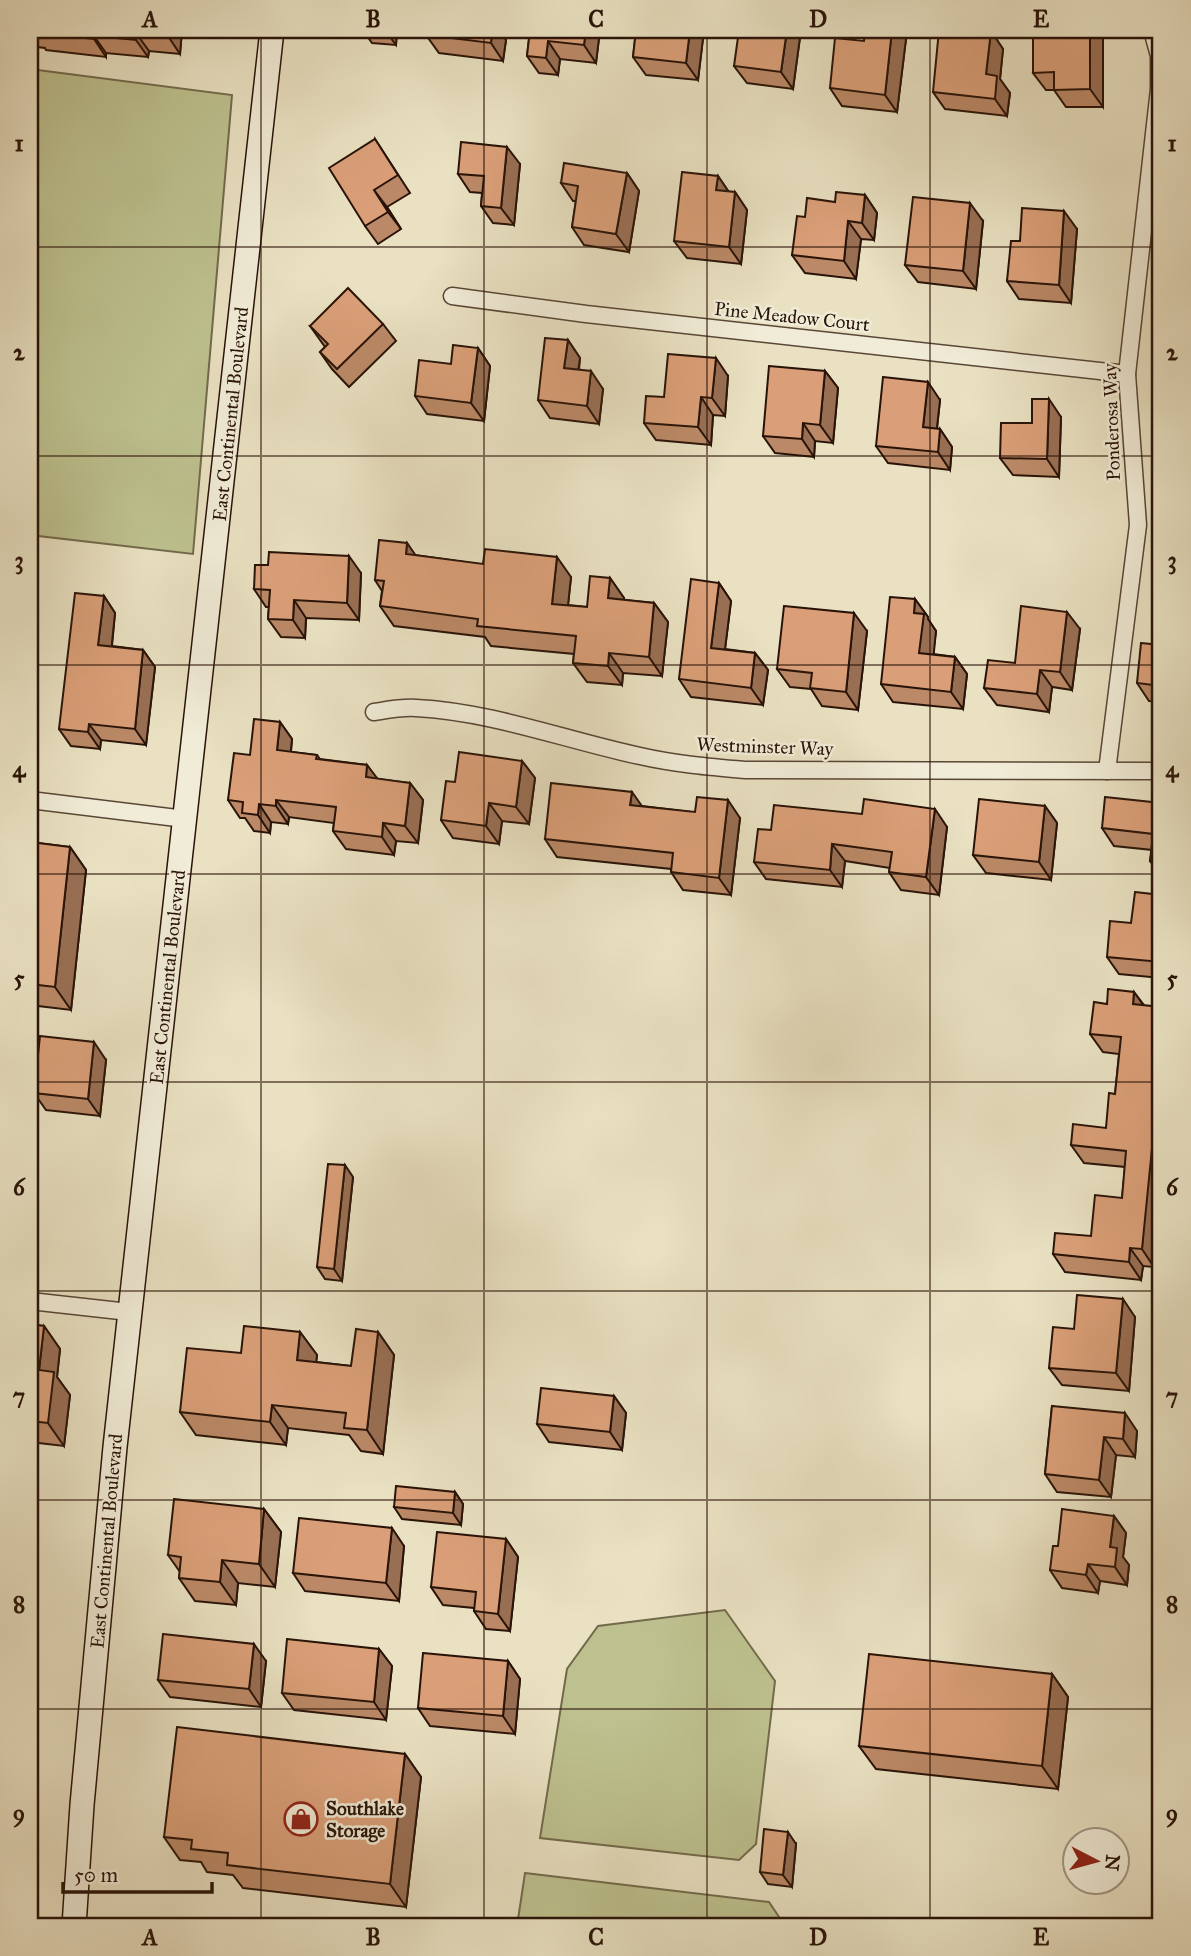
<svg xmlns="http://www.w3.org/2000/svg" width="1191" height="1956" viewBox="0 0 1191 1956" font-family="'IM FELL Great Primer',serif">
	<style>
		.green { fill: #bdc18f; stroke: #736a4c; stroke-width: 2 }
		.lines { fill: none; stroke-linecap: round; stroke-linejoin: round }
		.minor-casing { stroke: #594636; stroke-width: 19 }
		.secondary-casing { stroke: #291308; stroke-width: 26 }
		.minor { stroke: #f1ecd7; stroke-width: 16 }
		.secondary { stroke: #f1ecd7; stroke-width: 23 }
		.wall { fill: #bb8967; stroke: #291308; stroke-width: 2 }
		.shaded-wall { fill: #996f54; stroke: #291308; stroke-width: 2 }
		.building { fill: #da9f78; stroke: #291308; stroke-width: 2 }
		.grid { fill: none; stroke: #291308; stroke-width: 2; stroke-opacity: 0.55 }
		.labels { text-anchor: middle; stroke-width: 5; stroke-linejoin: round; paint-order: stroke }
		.street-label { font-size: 19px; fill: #291308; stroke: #f1ecd7 }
		.poi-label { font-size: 19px; font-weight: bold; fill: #291308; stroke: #f1ecd7; text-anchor: start }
		.neatline { fill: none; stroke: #291308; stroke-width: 2.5 }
		.grid-label { font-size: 23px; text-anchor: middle; font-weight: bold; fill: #291308 }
	</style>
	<rect width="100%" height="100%" fill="#e9e1c2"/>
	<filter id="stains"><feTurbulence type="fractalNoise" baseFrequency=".00286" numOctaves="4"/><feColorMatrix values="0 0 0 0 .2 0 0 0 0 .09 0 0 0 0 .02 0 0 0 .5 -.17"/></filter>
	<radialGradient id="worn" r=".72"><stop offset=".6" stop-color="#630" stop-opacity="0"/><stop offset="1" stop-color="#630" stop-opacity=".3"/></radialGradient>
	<g class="green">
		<polygon points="30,69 232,95 193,554 30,535"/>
		<polygon points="725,1610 775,1681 756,1844 739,1860 540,1838 567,1669 598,1626"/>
		<polygon points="525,1873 769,1902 785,1926 517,1926"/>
	</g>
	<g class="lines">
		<defs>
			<g id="minor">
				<polyline points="452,296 586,314 1127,374"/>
				<path d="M374 712C387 710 402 707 416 708 493 712 565 740 640 756 675 764 710 767 745 770L1161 771"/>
				<polyline points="1107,771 1138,525 1127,374 1159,89 1159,56 1152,30"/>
				<polyline points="30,800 185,819"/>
				<polyline points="30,1301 129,1312"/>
			</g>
			<polyline id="secondary" points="74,1926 82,1805 115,1447 272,30"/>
		</defs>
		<use href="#minor" class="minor-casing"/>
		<use href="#secondary" class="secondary-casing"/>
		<use href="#minor" class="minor"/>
		<use href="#secondary" class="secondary"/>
	</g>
	<g class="wall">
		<polygon points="30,30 182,30 180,54 149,51 148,57 106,53 106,57 46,50 45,48 30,46"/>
		<polygon points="342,30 397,30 396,45 372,43 367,36 345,33"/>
		<polygon points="427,30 499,30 506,40 503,61 439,53 426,35"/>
		<polygon points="530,30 600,30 596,63 560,59 558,75 539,73 527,56"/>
		<polygon points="636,30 704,30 698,80 646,75 633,57"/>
		<polygon points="766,30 801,30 793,89 747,83 734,66 765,33"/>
		<polygon points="991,31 1003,49 1000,79 1010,93 1007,116 945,109 933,92"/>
		<polygon points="1103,36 1103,107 1066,107 1054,90 1046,90 1033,73"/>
		<polygon points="906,39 897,112 842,106 830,88 864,41"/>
		<polygon points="375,139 410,193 387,207 401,229 378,244 365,226"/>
		<polygon points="520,164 514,225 493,223 481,206 482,193 470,192 458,174"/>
		<polygon points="627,173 639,191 629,252 584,245 572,227 576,201 573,201 561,183"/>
		<polygon points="718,176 729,192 735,192 747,210 741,264 687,258 674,241"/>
		<polygon points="865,195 877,213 874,240 861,239 856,279 805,273 792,255 805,217 835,202"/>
		<polygon points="983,221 976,289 918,282 905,265"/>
		<polygon points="1077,229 1071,303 1019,299 1007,281 1020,241"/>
		<polygon points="383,324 396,341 349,387 332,369 320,352 325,347 310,326"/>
		<polygon points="568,340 580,358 579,370 603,389 599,424 550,418 538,400"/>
		<polygon points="478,348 490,366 484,421 427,414 415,396 451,364"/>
		<polygon points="825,371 838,388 833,443 815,441 814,457 775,453 763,436"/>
		<polygon points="728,376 725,416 713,415 711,445 656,440 644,423 664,397"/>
		<polygon points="940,400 937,429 940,429 952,447 950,470 888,463 876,446"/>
		<polygon points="1061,417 1059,477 1013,475 1000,458 1032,423"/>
		<polygon points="407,543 415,555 571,577 568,605 587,607 610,578 624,598 624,600 654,603 668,622 662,676 623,673 622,685 587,682 573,663 574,654 491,646 485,637 394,626 380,606 382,591 375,580"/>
		<polygon points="361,573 359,620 306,618 305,638 281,637 268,619 269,607 266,607 254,589"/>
		<polygon points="719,583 731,601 725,649 755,653 768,670 763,705 691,697 679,679"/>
		<polygon points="104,596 115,613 112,646 143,650 155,667 146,745 101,740 100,749 71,746 59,729"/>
		<polygon points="915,599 928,617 928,619 936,631 933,654 955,657 967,674 963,709 893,702 881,684"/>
		<polygon points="1080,629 1072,690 1052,687 1049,712 997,705 984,688 1015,663"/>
		<polygon points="867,631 858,710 822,706 811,689 790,687 777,669"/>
		<polygon points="1161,645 1161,702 1149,701 1137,683"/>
		<polygon points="280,722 292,739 291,752 317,755 320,759 367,765 377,779 410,783 423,800 418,843 396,841 394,855 346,849 333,831 334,823 289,817 288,824 271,822 270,833 254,831 245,818 240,818 228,800 250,755"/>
		<polygon points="522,761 535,778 529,824 502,821 499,844 453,838 441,820 455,782"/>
		<polygon points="1161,803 1161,876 1150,861 1152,850 1114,846 1102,828"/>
		<polygon points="642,806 740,818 731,895 683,890 671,872 671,869 557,857 545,839"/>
		<polygon points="1045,806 1057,823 1051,880 986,873 973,855"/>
		<polygon points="947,827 939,895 901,890 889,872 890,868 845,861 842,887 766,879 754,862 771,830"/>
		<polygon points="30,842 70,847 86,870 71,1010 30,1005"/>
		<polygon points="1161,895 1161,978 1119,974 1107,957 1131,923"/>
		<polygon points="1134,992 1144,1005 1154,1267 1143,1266 1141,1280 1065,1272 1053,1254 1091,1236 1122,1198 1125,1167 1084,1163 1071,1145 1106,1128 1115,1094 1119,1054 1103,1052 1090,1034 1107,1004"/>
		<polygon points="106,1060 100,1116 46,1110 34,1093"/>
		<polygon points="353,1177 342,1281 325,1279 317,1267"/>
		<polygon points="1135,1317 1129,1391 1062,1385 1049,1368 1074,1329"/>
		<polygon points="30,1324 44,1326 60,1349 57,1377 70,1395 64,1446 30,1442"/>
		<polygon points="300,1332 317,1355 316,1362 351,1366 378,1332 394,1355 383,1454 361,1451 349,1435 288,1428 286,1445 196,1435 180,1412 241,1353"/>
		<polygon points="614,1396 626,1413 622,1450 549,1442 537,1424"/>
		<polygon points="1052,1406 1137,1431 1135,1457 1116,1455 1111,1497 1057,1492 1045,1474"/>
		<polygon points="455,1492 463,1504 461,1525 402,1519 394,1507"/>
		<polygon points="264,1509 281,1532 275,1587 238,1583 236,1605 195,1601 179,1578 180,1572 168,1555"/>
		<polygon points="1114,1516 1126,1533 1123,1557 1129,1565 1127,1585 1100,1581 1098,1593 1062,1588 1050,1570 1058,1546"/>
		<polygon points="506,1539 518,1557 510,1631 486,1629 474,1611 474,1608 443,1605 431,1587"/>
		<polygon points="404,1546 399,1601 305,1591 293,1573"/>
		<polygon points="379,1649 392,1666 386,1720 294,1710 282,1693"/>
		<polygon points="266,1661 261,1707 170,1697 158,1680"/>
		<polygon points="508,1661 520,1679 515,1734 430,1726 418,1708"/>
		<polygon points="1052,1674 1068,1697 1058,1789 876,1769 859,1746"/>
		<polygon points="405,1754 421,1777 406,1907 243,1888 233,1875 207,1872 201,1862 180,1860 164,1837"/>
		<polygon points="796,1844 792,1887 768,1884 760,1872"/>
	</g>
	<g class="shaded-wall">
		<polygon points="168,30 182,30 180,54 168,36"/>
		<polygon points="385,30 397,30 396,45"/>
		<polygon points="492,30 499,30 506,40 503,61 491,43"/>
		<polygon points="586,30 600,30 596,63 584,45"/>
		<polygon points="690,30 704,30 698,80 686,63"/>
		<polygon points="787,30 801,30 793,89 781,72"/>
		<polygon points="892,30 899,30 906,39 897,112 885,95"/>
		<polygon points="1090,30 1098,30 1103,36 1103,107 1090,89"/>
		<polygon points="991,31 1003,49 1000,79 1010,93 1007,116 995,99 986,74"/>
		<polygon points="136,33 149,51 148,57 136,40"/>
		<polygon points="94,36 106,53 106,57 94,39"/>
		<polygon points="548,41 560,59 558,75 546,58"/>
		<polygon points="507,147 520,164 514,225 501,208"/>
		<polygon points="627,173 639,191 629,252 616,234"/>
		<polygon points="718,176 730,194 716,190"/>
		<polygon points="374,190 387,207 401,229 388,212"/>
		<polygon points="735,192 747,210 741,264 729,247"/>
		<polygon points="865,195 877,213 874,240 862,223"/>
		<polygon points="970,203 983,221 976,289 963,271"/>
		<polygon points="1064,211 1077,229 1071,303 1059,285"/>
		<polygon points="848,221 861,239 856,279 844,261"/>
		<polygon points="568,340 580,358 576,386 564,368"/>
		<polygon points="478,348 490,366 484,421 471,403"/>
		<polygon points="716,358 728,376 725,416 712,398"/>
		<polygon points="591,371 603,389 599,424 587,406"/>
		<polygon points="825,371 838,388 833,443 820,425"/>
		<polygon points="928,382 940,400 935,445 923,427"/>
		<polygon points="701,397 713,415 711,445 698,427"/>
		<polygon points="1049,399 1061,417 1059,477 1047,459"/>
		<polygon points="803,423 815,441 814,457 802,439"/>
		<polygon points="940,429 952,447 950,470 938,452"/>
		<polygon points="407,543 421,563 406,554"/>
		<polygon points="349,556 361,573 359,620 347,603"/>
		<polygon points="557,557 571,577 566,624 552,604"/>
		<polygon points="610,578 624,598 622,618 608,598"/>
		<polygon points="719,583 731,601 723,665 711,648"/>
		<polygon points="104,596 115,613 110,662 98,645"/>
		<polygon points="915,599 928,617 928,619 936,631 932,671 919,653 914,613"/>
		<polygon points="294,600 306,618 305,638 293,620"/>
		<polygon points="654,603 668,622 662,676 649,657"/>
		<polygon points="1067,612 1080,629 1072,690 1060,672"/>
		<polygon points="854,613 867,631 858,710 846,692"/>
		<polygon points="143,650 155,667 146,745 135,729"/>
		<polygon points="609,653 623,673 622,685 608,666"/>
		<polygon points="755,653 768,670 763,705 751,688"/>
		<polygon points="955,657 967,674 963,709 951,692"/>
		<polygon points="1040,670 1052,687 1049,712 1037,694"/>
		<polygon points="280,722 292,739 289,768 277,750"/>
		<polygon points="89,724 101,740 100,749 88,732"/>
		<polygon points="522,761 535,778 529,824 516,807"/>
		<polygon points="367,765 380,782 366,777"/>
		<polygon points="410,783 423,800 418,843 405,826"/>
		<polygon points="632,792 644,809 630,805"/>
		<polygon points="276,800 289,817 288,824 276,806"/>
		<polygon points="728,800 740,818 731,895 719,878"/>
		<polygon points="489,803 502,821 499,844 486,826"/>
		<polygon points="259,804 271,822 270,833 258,815"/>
		<polygon points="1045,806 1057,823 1051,880 1039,862"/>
		<polygon points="935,809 947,827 939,895 926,877"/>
		<polygon points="383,823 396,841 394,855 382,837"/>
		<polygon points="832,844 845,861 842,887 830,870"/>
		<polygon points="70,847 86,870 71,1010 55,987"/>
		<polygon points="1134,992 1146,1009 1133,1004"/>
		<polygon points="1161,1017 1161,1193 1154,1267 1142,1249 1152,1097"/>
		<polygon points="94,1042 106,1060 100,1116 88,1099"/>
		<polygon points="345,1165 353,1177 342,1281 334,1269"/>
		<polygon points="1130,1248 1143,1266 1141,1280 1129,1262"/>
		<polygon points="1123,1299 1135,1317 1129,1391 1116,1373"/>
		<polygon points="44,1326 60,1349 57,1377 70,1395 64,1446 48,1423 39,1370"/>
		<polygon points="300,1332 317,1355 314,1383 297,1360"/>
		<polygon points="378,1332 394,1355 383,1454 367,1430"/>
		<polygon points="614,1396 626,1413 622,1450 610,1432"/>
		<polygon points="272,1405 288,1428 286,1445 270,1422"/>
		<polygon points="1125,1413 1137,1431 1135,1457 1123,1439"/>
		<polygon points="1104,1437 1116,1455 1111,1497 1099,1480"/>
		<polygon points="455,1492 463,1504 461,1525 453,1513"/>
		<polygon points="264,1509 281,1532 275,1587 259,1564"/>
		<polygon points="1114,1516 1126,1533 1123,1557 1129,1565 1127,1585 1115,1567 1110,1547"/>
		<polygon points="392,1528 404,1546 399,1601 386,1583"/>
		<polygon points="506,1539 518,1557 510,1631 498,1614"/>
		<polygon points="222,1560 238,1583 236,1605 220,1582"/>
		<polygon points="1088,1564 1100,1581 1098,1593 1086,1575"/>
		<polygon points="254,1644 266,1661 261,1707 249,1689"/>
		<polygon points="379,1649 392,1666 386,1720 374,1702"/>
		<polygon points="508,1661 520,1679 515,1734 503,1716"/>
		<polygon points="1052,1674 1068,1697 1058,1789 1042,1766"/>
		<polygon points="405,1754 421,1777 406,1907 390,1884"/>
		<polygon points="788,1832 796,1844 792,1887 783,1875"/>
	</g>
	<g class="building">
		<polygon points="30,30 168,30 168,36 136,33 136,40 94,36 94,39 34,33 34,30"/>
		<polygon points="427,30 492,30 491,43 426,35"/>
		<polygon points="530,30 586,30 584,45 548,41 546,58 527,56"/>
		<polygon points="636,30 690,30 686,63 633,57"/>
		<polygon points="739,30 765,33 766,30 787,30 781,72 734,66"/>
		<polygon points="865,30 892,30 885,95 830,88 835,38 864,41"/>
		<polygon points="939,30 978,30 991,31 986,74 997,76 995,99 933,92"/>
		<polygon points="1033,30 1090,30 1090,89 1054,90 1054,72 1033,73"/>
		<polygon points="375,139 398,175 374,190 388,212 365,226 329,168"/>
		<polygon points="461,142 507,147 501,208 481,206 484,176 458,174"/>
		<polygon points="564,163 627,173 616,234 572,227 578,186 561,183"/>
		<polygon points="682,172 718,176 716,190 735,192 729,247 674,241"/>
		<polygon points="836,192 865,195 862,223 848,221 844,261 792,255 797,216 805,217 807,198 835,202"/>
		<polygon points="913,197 970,203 963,271 905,265"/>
		<polygon points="1022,208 1064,211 1059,285 1007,281 1011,241 1020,241"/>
		<polygon points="348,288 383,324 337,369 320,352 328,344 310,326"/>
		<polygon points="545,338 568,340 564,368 591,371 587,406 538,400"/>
		<polygon points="453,345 478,348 471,403 415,396 419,360 451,364"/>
		<polygon points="668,354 716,358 712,398 701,397 698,427 644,423 646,396 664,397"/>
		<polygon points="769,366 825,371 820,425 803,423 802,439 763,436"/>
		<polygon points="883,377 928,382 923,427 940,429 938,452 876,446"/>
		<polygon points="1032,399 1049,399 1047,459 1000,458 1001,423 1032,423"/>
		<polygon points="379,540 407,543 406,554 483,564 485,549 557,557 552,604 587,607 590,576 610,578 608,598 654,603 649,657 609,653 608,666 573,663 576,636 477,626 478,619 380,606 384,581 375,580"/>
		<polygon points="269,552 349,556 347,603 294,600 293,620 268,619 270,590 254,589 255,565 268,565"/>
		<polygon points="691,579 719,583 711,648 755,653 751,688 679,679"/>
		<polygon points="75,593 104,596 98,645 143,650 135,729 89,724 88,732 59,729"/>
		<polygon points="890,597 915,599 914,613 924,614 919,653 955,657 951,692 881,684"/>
		<polygon points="784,606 854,613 846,692 810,688 812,673 777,669"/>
		<polygon points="1021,606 1067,612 1060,672 1040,670 1037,694 984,688 988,660 1015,663"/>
		<polygon points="1141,643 1161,645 1161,686 1137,683"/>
		<polygon points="254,719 280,722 277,750 317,755 316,759 367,765 366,777 410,783 405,826 383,823 382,837 333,831 336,807 276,800 276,806 259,804 258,815 242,813 243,802 228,800 234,753 250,755"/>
		<polygon points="459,752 522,761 516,807 489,803 486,826 441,820 446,781 455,782"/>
		<polygon points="551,783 632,792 630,805 695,812 697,797 728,800 719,878 671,872 673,853 545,839"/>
		<polygon points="1105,797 1161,803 1161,862 1150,861 1153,834 1102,828"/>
		<polygon points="864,799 935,809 926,877 889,872 892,852 832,844 830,870 754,862 758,829 771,830 774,805 862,814"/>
		<polygon points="979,799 1045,806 1039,862 973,855"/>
		<polygon points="30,842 70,847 55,987 30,984"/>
		<polygon points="1135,892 1161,895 1161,962 1107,957 1110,921 1131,923"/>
		<polygon points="1108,989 1134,992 1133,1004 1161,1007 1161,1017 1152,1097 1157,1098 1142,1249 1130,1248 1129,1262 1053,1254 1055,1233 1091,1236 1095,1195 1122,1198 1126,1151 1071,1145 1073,1124 1106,1128 1109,1093 1115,1094 1121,1037 1090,1034 1094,1002 1107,1004"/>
		<polygon points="40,1036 94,1042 88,1099 34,1093"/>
		<polygon points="328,1164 345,1165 334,1269 317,1267"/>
		<polygon points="1077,1295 1123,1299 1116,1373 1049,1368 1053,1327 1074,1329"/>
		<polygon points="30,1324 44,1326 39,1370 54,1372 48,1423 30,1421"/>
		<polygon points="244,1326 300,1332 297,1360 351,1366 356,1329 378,1332 367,1430 344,1428 346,1413 272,1405 270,1422 180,1412 187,1348 241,1353"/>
		<polygon points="541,1388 614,1396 610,1432 537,1424"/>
		<polygon points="1052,1406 1125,1413 1123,1439 1104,1437 1099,1480 1045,1474"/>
		<polygon points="396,1486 455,1492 453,1513 394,1507"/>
		<polygon points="174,1499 264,1509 259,1564 222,1560 220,1582 179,1578 181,1557 168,1555"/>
		<polygon points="1062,1509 1114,1516 1110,1547 1117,1548 1115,1567 1088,1564 1086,1575 1050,1570 1053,1546 1058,1546"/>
		<polygon points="299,1518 392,1528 386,1583 293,1573"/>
		<polygon points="437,1532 506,1539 498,1614 474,1611 476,1592 431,1587"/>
		<polygon points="163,1634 254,1644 249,1689 158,1680"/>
		<polygon points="287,1639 379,1649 374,1702 282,1693"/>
		<polygon points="423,1653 508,1661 503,1716 418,1708"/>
		<polygon points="869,1654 1052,1674 1042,1766 859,1746"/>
		<polygon points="177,1727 405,1754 390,1884 227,1865 228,1853 191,1849 192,1840 164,1837"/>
		<polygon points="764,1829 788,1832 783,1875 760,1872"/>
	</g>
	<path class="grid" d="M261 30V1926M484 30V1926M707 30V1926M930 30V1926M30 247H1161M30 456H1161M30 665H1161M30 874H1161M30 1082H1161M30 1291H1161M30 1500H1161M30 1709H1161"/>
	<defs>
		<symbol id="shop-ring" viewBox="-11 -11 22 22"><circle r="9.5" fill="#f1ecd7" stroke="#8f2418" stroke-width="1.5"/><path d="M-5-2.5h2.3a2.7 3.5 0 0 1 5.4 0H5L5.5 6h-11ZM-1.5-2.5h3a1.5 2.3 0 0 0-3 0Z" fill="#8f2418"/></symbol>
	</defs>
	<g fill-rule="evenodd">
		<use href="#shop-ring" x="282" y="1800" width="38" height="38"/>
	</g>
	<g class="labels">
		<g class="street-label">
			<text transform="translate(792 316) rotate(6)" y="7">Pine Meadow Court</text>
			<text transform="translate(230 414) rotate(-84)" y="7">East Continental Boulevard</text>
			<text transform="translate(1111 422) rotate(-92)" y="7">Ponderosa Way</text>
			<text transform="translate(765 746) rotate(2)" y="7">Westminster Way</text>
			<text transform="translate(167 977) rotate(-84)" y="7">East Continental Boulevard</text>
			<text transform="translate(106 1541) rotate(-85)" y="7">East Continental Boulevard</text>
		</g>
		<g class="poi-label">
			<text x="326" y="1815">Southlake<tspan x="326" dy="22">Storage</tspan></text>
		</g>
	</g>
	<rect width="1191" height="1956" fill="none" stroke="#e9e1c2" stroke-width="77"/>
	<g transform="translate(1096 1861) rotate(96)"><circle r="33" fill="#f1ecd7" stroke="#a19584" stroke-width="2"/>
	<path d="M0-5L12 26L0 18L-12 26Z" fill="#8f2418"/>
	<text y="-10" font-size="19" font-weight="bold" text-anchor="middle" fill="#291308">N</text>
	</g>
	<path d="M63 1882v10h149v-10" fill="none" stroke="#291308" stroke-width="3.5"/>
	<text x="74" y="1882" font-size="21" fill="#291308" stroke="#f1ecd7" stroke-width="5" paint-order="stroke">50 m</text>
	<rect x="38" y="38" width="1114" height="1880" class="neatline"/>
	<g class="grid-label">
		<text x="150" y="27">A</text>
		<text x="373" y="27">B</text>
		<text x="596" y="27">C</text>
		<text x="818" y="27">D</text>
		<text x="1041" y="27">E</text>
		<text x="19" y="151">1</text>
		<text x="1172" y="151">1</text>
		<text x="19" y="360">2</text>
		<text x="1172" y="360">2</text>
		<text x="19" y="568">3</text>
		<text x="1172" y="568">3</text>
		<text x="19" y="777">4</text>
		<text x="1172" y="777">4</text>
		<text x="19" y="986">5</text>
		<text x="1172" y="986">5</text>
		<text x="19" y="1195">6</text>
		<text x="1172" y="1195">6</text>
		<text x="19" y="1404">7</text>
		<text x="1172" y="1404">7</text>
		<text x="19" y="1612">8</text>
		<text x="1172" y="1612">8</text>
		<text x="19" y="1821">9</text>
		<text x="1172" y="1821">9</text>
		<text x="150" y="1945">A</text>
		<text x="373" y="1945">B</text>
		<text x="596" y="1945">C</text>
		<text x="818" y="1945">D</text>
		<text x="1041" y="1945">E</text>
	</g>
	<rect width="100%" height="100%" filter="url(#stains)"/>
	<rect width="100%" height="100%" fill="url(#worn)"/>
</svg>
